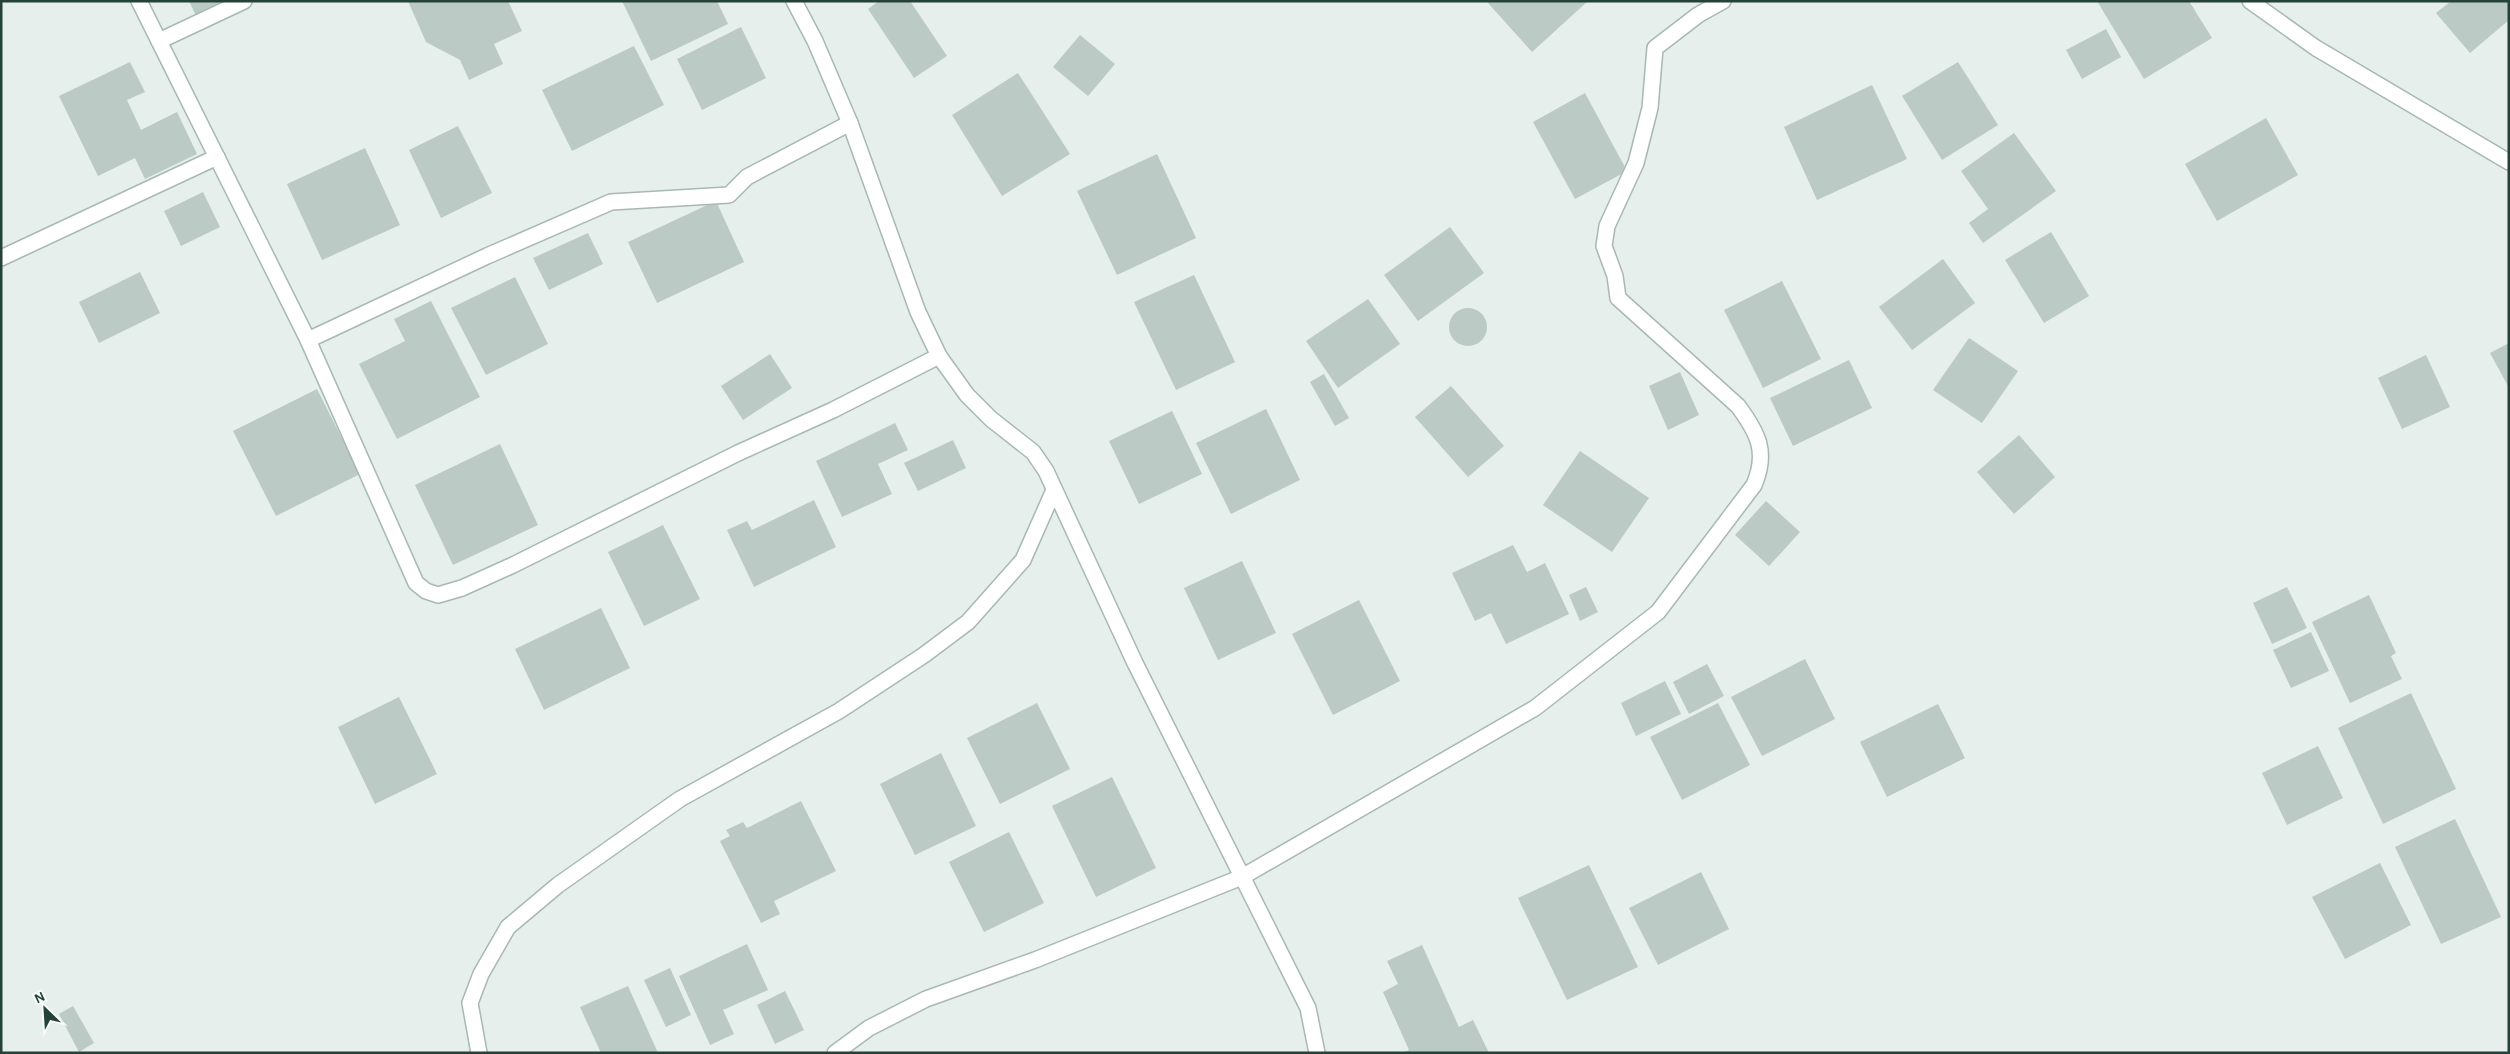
<svg xmlns="http://www.w3.org/2000/svg" width="2510" height="1054" viewBox="0 0 2510 1054" font-family="Karla,sans-serif">
	<style>
		.building { fill: #bbcac4 }
		.lines { fill: none; stroke-linecap: round; stroke-linejoin: round }
		.minor-casing { stroke: #a8b8b2; stroke-width: 18 }
		.minor { stroke: #fff; stroke-width: 15 }
	</style>
	<rect width="100%" height="100%" fill="#e6efeb"/>
	<g class="building">
		<polygon points="189,1 229,1 198,20"/>
		<polygon points="408,1 508,1 522,31 494,44 503,64 469,80 460,60 426,42"/>
		<polygon points="622,1 717,1 728,24 651,61"/>
		<polygon points="879,1 910,1 947,56 914,78 868,9"/>
		<polygon points="1490,1 1588,1 1532,52 1488,3"/>
		<polygon points="2097,1 2189,1 2212,38 2144,79"/>
		<polygon points="2451,1 2509,1 2509,20 2470,53 2436,13"/>
		<polygon points="741,27 766,78 702,110 677,59"/>
		<polygon points="2106,29 2121,57 2082,79 2066,50"/>
		<polygon points="1080,35 1115,64 1088,96 1053,67"/>
		<polygon points="634,46 664,105 572,151 542,90"/>
		<polygon points="130,62 145,92 127,100 141,130 177,112 197,154 145,179 135,158 98,176 59,96"/>
		<polygon points="1958,62 1998,125 1942,160 1902,96"/>
		<polygon points="1018,73 1070,154 1002,196 952,115"/>
		<polygon points="1872,85 1907,159 1817,200 1784,127"/>
		<polygon points="1585,93 1627,171 1575,199 1533,122"/>
		<polygon points="2266,118 2298,175 2217,221 2185,164"/>
		<polygon points="458,126 492,193 441,218 409,150"/>
		<polygon points="2014,133 2056,191 1983,243 1969,223 1988,209 1961,171"/>
		<polygon points="365,148 400,225 322,260 287,184"/>
		<polygon points="1157,154 1196,238 1117,275 1077,191"/>
		<polygon points="203,192 220,227 181,246 164,211"/>
		<polygon points="716,201 744,262 657,303 628,242"/>
		<polygon points="1450,227 1484,273 1418,321 1384,275"/>
		<polygon points="2051,232 2089,296 2044,323 2005,260"/>
		<polygon points="588,233 603,264 549,290 533,258"/>
		<polygon points="1943,259 1975,303 1912,350 1879,307"/>
		<polygon points="140,272 160,313 99,343 79,302"/>
		<polygon points="1194,275 1235,362 1176,390 1134,302"/>
		<polygon points="515,277 548,344 486,375 451,308"/>
		<polygon points="1782,281 1821,359 1763,388 1724,310"/>
		<polygon points="1368,299 1400,344 1338,388 1306,341"/>
		<polygon points="431,301 480,397 397,439 359,364 405,341 394,319"/>
		<circle cx="1468" cy="327" r="19"/>
		<polygon points="1969,338 2018,371 1982,423 1933,390"/>
		<polygon points="2509,343 2509,388 2490,353"/>
		<polygon points="770,354 792,388 743,420 721,386"/>
		<polygon points="2426,355 2450,407 2402,429 2378,378"/>
		<polygon points="1849,360 1872,408 1793,446 1770,398"/>
		<polygon points="1680,372 1699,415 1668,430 1649,386"/>
		<polygon points="1324,374 1349,418 1335,426 1310,382"/>
		<polygon points="1451,386 1504,446 1468,477 1415,417"/>
		<polygon points="317,389 360,474 276,516 233,431"/>
		<polygon points="1266,409 1300,480 1231,514 1196,443"/>
		<polygon points="1172,411 1202,474 1139,504 1109,441"/>
		<polygon points="895,423 908,450 878,464 892,494 842,517 816,461"/>
		<polygon points="2019,435 2055,477 2014,514 1977,472"/>
		<polygon points="953,440 966,468 918,491 904,463"/>
		<polygon points="500,444 538,525 453,565 415,485"/>
		<polygon points="1580,451 1649,498 1612,552 1543,505"/>
		<polygon points="814,500 836,547 754,587 727,530 747,521 752,530"/>
		<polygon points="1766,501 1800,532 1769,566 1735,535"/>
		<polygon points="663,525 700,599 644,626 608,552"/>
		<polygon points="1513,545 1527,572 1545,563 1569,614 1506,644 1491,613 1475,621 1452,573"/>
		<polygon points="1242,561 1276,633 1218,660 1184,588"/>
		<polygon points="1586,587 1598,612 1580,621 1569,595"/>
		<polygon points="2287,587 2307,628 2272,644 2253,603"/>
		<polygon points="2369,595 2396,653 2391,656 2402,679 2350,703 2312,622"/>
		<polygon points="1359,600 1400,681 1333,715 1292,634"/>
		<polygon points="601,608 630,668 544,710 515,649"/>
		<polygon points="2311,632 2329,671 2291,688 2273,650"/>
		<polygon points="1805,659 1835,719 1762,756 1731,697"/>
		<polygon points="1707,664 1724,696 1689,714 1673,682"/>
		<polygon points="1665,681 1681,714 1636,736 1621,703"/>
		<polygon points="2411,693 2456,789 2383,824 2338,728"/>
		<polygon points="399,697 437,774 375,804 338,727"/>
		<polygon points="1037,703 1070,769 1000,804 967,738"/>
		<polygon points="1718,703 1750,765 1682,800 1650,737"/>
		<polygon points="1938,704 1965,758 1887,797 1860,742"/>
		<polygon points="2318,746 2343,798 2287,825 2262,773"/>
		<polygon points="941,753 976,826 915,855 880,784"/>
		<polygon points="1112,777 1156,868 1096,897 1052,806"/>
		<polygon points="801,801 836,871 774,901 780,914 761,923 720,841 730,836 726,830 743,822 747,828"/>
		<polygon points="2455,819 2501,917 2441,944 2395,847"/>
		<polygon points="1009,832 1044,903 984,932 949,862"/>
		<polygon points="2380,863 2411,925 2345,959 2312,897"/>
		<polygon points="1589,865 1638,967 1567,1000 1518,898"/>
		<polygon points="1701,872 1729,929 1658,965 1629,908"/>
		<polygon points="747,944 768,990 723,1010 734,1034 710,1045 679,976"/>
		<polygon points="1422,945 1459,1027 1473,1020 1489,1053 1403,1053 1409,1050 1383,992 1398,984 1387,961"/>
		<polygon points="670,968 691,1015 666,1027 644,980"/>
		<polygon points="628,986 658,1053 601,1053 580,1007"/>
		<polygon points="785,991 804,1030 775,1044 757,1005"/>
		<polygon points="73,1006 94,1043 79,1052 59,1014"/>
	</g>
	<g class="lines">
		<defs>
			<g id="minor">
				<polyline points="139,1 308,340 416,583 426,591 438,595 462,588 513,565 738,453 833,410 939,356"/>
				<polyline points="794,1 815,41 850,123 918,312 939,356 967,395 991,419 1033,452 1046,471 1135,663 1308,1008 1317,1053"/>
				<polyline points="2250,1 2316,48 2509,162"/>
				<polyline points="159,41 244,1"/>
				<polyline points="1,258 217,157"/>
				<polyline points="308,340 487,256 611,202 729,195 747,177 850,123"/>
				<polyline points="479,1053 470,1003 481,974 508,927 558,885 680,799 839,711 924,655 968,622 1023,560 1054,490"/>
				<path d="M835 1053 869 1028 926 999 1035 960 1242 877 1535 708 1658 612 1754 485C1768 452 1758 433 1738 406L1618 298 1615 276 1604 246 1607 226 1636 163 1650 108 1655 48 1698 15 1723 1"/>
			</g>
		</defs>
		<use href="#minor" class="minor-casing"/>
		<use href="#minor" class="minor"/>
	</g>
	<rect width="2510" height="1054" fill="none" stroke="#24423a" stroke-width="5"/>
	<g transform="translate(45 1009) rotate(335)" stroke="#f7fbf9" stroke-width="4" paint-order="stroke">
	<path d="M0-4L9 19L0 12L-9 19Z" fill="#24423a"/>
	<text y="-8" font-size="14" font-weight="bold" text-anchor="middle" fill="#24423a">N</text>
	</g>
</svg>
